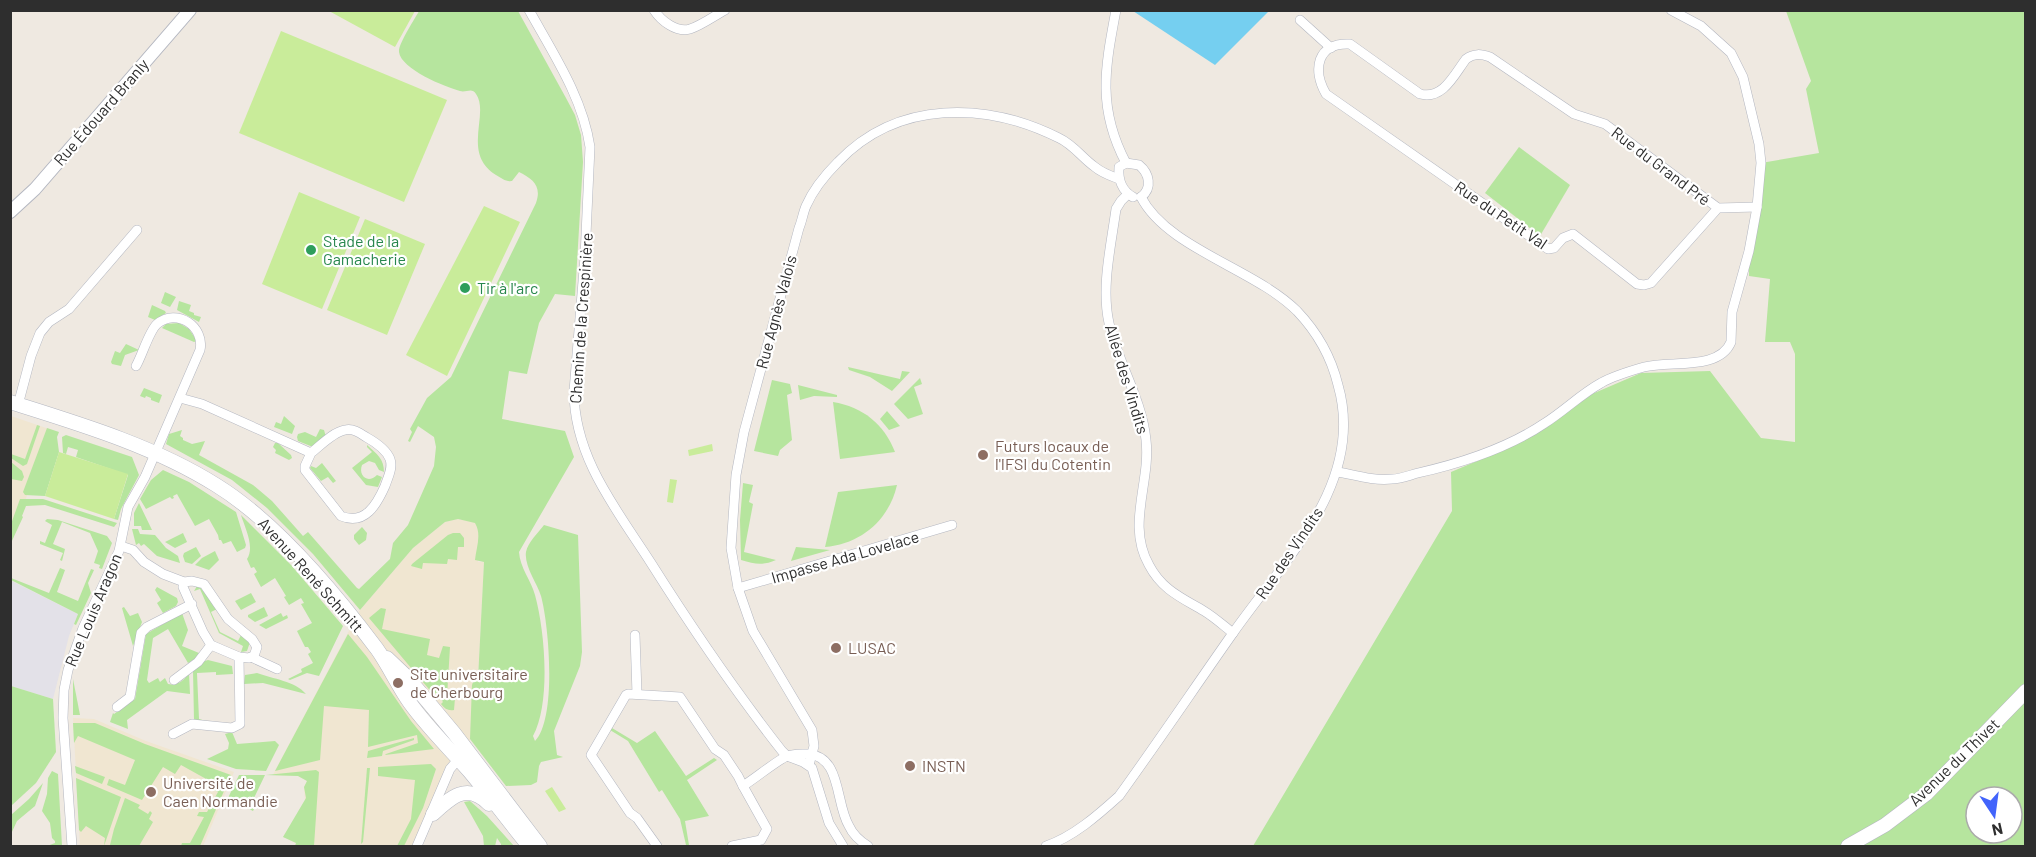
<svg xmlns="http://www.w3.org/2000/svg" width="2036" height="857" viewBox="0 0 2036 857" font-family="Barlow,sans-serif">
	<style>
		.industrial { fill: #e3e1e8 }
		.education { fill: #f0e6d1 }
		.green { fill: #b6e59e; fill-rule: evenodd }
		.pitch { fill: #c9ec9a }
		.water { fill: #75cff0 }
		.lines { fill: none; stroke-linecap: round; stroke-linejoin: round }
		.minor-casing { stroke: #b4b7c1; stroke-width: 10 }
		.tertiary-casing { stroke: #b4b7c1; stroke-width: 14 }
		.secondary-casing { stroke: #b4b7c1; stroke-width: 15 }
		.minor { stroke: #fff; stroke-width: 9 }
		.tertiary { stroke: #fff; stroke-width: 12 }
		.secondary { stroke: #fff; stroke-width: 14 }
		.leisure-dot { fill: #2e9e5b; stroke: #fff; stroke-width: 2 }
		.education-dot { fill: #8d6e63; stroke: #fff; stroke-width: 2 }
		.labels { text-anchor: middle; stroke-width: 4.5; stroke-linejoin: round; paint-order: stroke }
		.street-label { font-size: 16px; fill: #2e2e2e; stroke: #fff }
		.leisure-label { font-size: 16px; fill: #27864d; stroke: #fff; text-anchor: start }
		.education-label { font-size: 16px; fill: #785e54; stroke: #fff; text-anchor: start }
	</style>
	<rect width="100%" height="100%" fill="#efe9e1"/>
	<polygon class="industrial" points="10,580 78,614 69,636 53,699 11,686"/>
	<g class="education">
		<polygon points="11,416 55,431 11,533"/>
		<polygon points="457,519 481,523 478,562 484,562 478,679 474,679 472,728 468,750 458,759 417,846 295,846 296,843 283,837 305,801 304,787 307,781 298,776 273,775 276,769 360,610 413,548 445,522"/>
		<polygon points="73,718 94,719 146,741 234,772 203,846 80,846"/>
	</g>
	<g class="green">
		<path d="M419 11H518L566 98 575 115 581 135 583 162 575 296 555 294 539 323 527 374 509 371 502 419 565 431 574 457 519 552C520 568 531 580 535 595 545 631 551 703 533 736L535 741C557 718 549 625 541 596 537 583 524 566 526 552 528 542 538 533 544 525L578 535 582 652 580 666 554 731 557 755 563 757 541 762 539 766 537 782 531 785 506 786 470 739 472 685 474 679H478L484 562 475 560C476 548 482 535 475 523L458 519 445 522 413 548 360 610 313 554 267 508 232 480 166 444 169 434 182 430 180 436 183 438V440L192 444 205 441 199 455 253 485 272 501 303 536 308 532 357 588 359 589 390 559 393 543 408 525 434 466 436 447 434 437 418 426 410 442 408 441 412 432 410 429 427 398 451 377 536 203C542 186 533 179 519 172L512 181C506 182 501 178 496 175 461 153 490 114 476 94 472 87 466 93 460 91 445 87 401 69 399 52 398 44 415 19 419 11Z"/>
		<path d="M1786 11H2025V846H1253L1452 511 1451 472 1515 445 1547 427 1592 394 1641 373 1710 371 1761 438 1795 442V354L1790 342H1765L1770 279 1749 276V251L1761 163 1819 153 1806 89 1811 81ZM1976 797H2012V833H1976Z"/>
		<polygon points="1519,147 1570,185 1540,236 1485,193"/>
		<polygon points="165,292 176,297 170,307 161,303"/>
		<polygon points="179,301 191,305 189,311 194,313 194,315 201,317 199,322 177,310"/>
		<polygon points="152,305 165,311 166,313 155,320 148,317"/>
		<polygon points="179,323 189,329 197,341 194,342 162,328 166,324"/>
		<polygon points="126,344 139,350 125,355 121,366 112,364 111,362 115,351 120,353"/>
		<polygon points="848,367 900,379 902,371 910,372 892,391 870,377 849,370"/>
		<polygon points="920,378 922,384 914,387 923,414 908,419 894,404"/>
		<polygon points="772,380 790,384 792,393 787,395 792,440 780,450 778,456 754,451"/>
		<polygon points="798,385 837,395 837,397 814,396 800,400"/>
		<polygon points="144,388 162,395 159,403 151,400 151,398 146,396 145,398 140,396"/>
		<path d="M833 402C863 407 884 424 895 452L840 459Z"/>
		<polygon points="887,411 900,426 889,430 880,419"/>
		<polygon points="284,416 295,426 292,434 274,427 276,422 281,424"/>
		<polygon points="37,425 40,426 27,464 23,466 11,458 11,454 25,459"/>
		<polygon points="47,428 59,432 57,437 59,452 45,496 25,495 23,492"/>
		<polygon points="320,429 324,430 326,437 313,447 298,441 297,437 298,434 305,432 316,437"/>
		<polygon points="66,435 132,457 139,475 121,509 118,520 114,519 128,475 76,457 78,450 68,447 66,454 63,453 62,437"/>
		<polygon points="275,443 278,443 291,455 292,458 289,460 275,453 276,450 273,447"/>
		<path d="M367 445C377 454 384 459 384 472L379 470 375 463 369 461 362 465C358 476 368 484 377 475L382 477 378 487 366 485 352 468 372 452 367 447Z"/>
		<polygon points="11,462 22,471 24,477 22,481 11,479"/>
		<polygon points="322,463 336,481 333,483 328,477 321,481 310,468 311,466 316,468"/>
		<polygon points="163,470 189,482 236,512 246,545 245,548 237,552 231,541 223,544 221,540 219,540 218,535 209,519 195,526 177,494 173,496 174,498 172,499 170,497 146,509 140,499 151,480"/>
		<path d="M743 483 753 485 749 502 753 504 744 552 776 560C762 566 755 564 741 560L740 520Z"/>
		<path d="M897 485C889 520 861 544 825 547L838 492Z"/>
		<polygon points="20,499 43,499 117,523 114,527 45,505 26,506 22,516 23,517 11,543 11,524"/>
		<polygon points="139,503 152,530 142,530 141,526 134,526 134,513"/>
		<path d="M241 515 291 565 343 626 319 676 307 673 290 680 288 679 302 672 301 669 313 663 308 654 311 652 308 647H305L297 631 312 623 301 604 304 603 301 598 289 605 284 597 286 596 275 578 261 587 254 574 257 572 254 567 251 568 247 559C255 547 245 528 241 515Z"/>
		<polygon points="47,519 58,520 107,536 112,543 102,569 99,568 100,565 94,563 98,551 90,533 62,522 53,544 65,549 62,561 60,560 63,553 40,544 40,541 45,543 52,525 45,521"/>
		<polygon points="362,527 367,533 366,540 359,545 354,539 354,535"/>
		<polygon points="132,529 138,529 140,534 155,535 166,548 178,556 180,563 157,556 144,544 141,546 139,543 136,545"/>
		<polygon points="183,533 187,542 175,548 165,542"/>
		<polygon points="453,533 460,533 464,538 464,547 458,547 457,560 448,559 447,564 423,563 422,569 411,566 412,564 448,535"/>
		<polygon points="196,547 201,556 192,564 185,562 183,556 184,553"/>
		<polygon points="796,547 830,550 791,561"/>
		<polygon points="215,551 219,560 209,570 195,565 202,558"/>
		<polygon points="60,568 65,570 57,592 78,601 91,569 94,570 88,583 91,593 76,625 74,624 78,614 11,580 11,578 49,593"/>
		<polygon points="197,586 200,587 217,609 211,612 220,632 238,641 241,635 250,642 247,651 241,652 243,646 219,633 200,589 194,591"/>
		<polygon points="157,587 177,598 178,602 176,606 163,613 157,603 161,600 155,590"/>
		<polygon points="251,593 256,602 241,610 235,601"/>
		<polygon points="124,607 130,616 138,613 142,622 133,646 122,608"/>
		<polygon points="264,607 268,616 255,622 248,617 248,615"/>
		<path d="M381 608 386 609 382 629 430 639 427 655 439 658 443 646 450 647 447 697 455 698 454 710C448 711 445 709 441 704L443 702 436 693 433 694 369 618Z"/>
		<path d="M182 613 188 630 182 646 199 653 197 658 188 663 168 629 153 638 147 680 149 683 158 678 160 682 165 678 168 684C177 686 185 680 189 673L190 694 167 691 127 720 128 729 110 722 113 713 114 714 135 699 146 634Z"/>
		<polygon points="281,613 283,617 287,615 288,618 266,629 259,625"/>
		<polygon points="348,634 367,657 411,721 434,749 385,755 386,754 418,743 417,735 368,747 369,710 324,706 320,760 275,771"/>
		<polygon points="208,660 232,666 233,674 216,675 216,672 197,673 199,719 206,721 194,720 193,670 202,662"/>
		<path d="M257 673C273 679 295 681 306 694L263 683 244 684 245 675Z"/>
		<polygon points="73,679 80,715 73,715"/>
		<polygon points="11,686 53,699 56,752 36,783 11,806"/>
		<polygon points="73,723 95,723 145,744 231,775 200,846 181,846 182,843 190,843 204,817 197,816 199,812 207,812 218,792 206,785 208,780 181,765 175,774 163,767 142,800 107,785 109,779 125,785 135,760 78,736 74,743"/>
		<polygon points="612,728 637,743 655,731 686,776 714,758 717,760 687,780 709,816 685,821 689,845 686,845 680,819 662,790 659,792 628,741 610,730"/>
		<polygon points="232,732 237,744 275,741 279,745 266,771 236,769 207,759 228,749 229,743 225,734"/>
		<polygon points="414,738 414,740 383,751 382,756 367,758 368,751"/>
		<polygon points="431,764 436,769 423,808 404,846 397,846 411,819 415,780 378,776 378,767"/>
		<polygon points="75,766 105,777 102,784 76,773"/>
		<polygon points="367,768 370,768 363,842 361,844"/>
		<polygon points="316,770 319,772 314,846 295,846 296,843 283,837 306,798 304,787 307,781 298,776 265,775 254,798 247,799 250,803 249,806 254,809 253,811 228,798 239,775 266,775"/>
		<polygon points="52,771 58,774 62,846 47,846 55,843 55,841 52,838 50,823 42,811 47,794 48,778"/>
		<polygon points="76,778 121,797 104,846 105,838 86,826 81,832 79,830"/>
		<polygon points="43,783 35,806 17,821 11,834 11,815 29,799"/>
		<polygon points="125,798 140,805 138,808 148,814 150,811 152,813 149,819 153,822 139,846 110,845 114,829"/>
		<polygon points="470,801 487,816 514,846 501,846 501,844 497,838 495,846 484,846 483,836 464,802"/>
	</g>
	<g class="pitch">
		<polygon points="329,11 415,11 395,47"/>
		<polygon points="281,31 447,100 404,202 239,133"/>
		<polygon points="299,192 360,217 322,309 262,284"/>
		<polygon points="484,206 520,222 447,376 406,355"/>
		<polygon points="365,219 425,244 387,335 327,310"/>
		<polygon points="712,444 713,451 689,456 688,450"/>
		<polygon points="59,452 128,474 114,519 45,496"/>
		<polygon points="670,479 677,480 673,503 667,502"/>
		<polygon points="552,787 566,809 559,812 545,791"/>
	</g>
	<polygon class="water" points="1133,11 1269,10 1269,11 1215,65"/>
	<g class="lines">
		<defs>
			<g id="minor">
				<path d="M529 10C553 53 583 98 590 147L585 257 574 391C574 458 617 510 651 563 692 628 735 691 782 751L787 756 803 762 812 768 829 823 843 846"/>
				<path d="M654 10C661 21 677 33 690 29 702 25 714 16 725 10"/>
				<path d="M1116 10C1105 68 1097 108 1126 163"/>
				<polyline points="1300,20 1331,48"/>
				<path d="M1126 163 1139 165C1149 173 1153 188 1141 197"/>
				<path d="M1126 163 1119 167C1118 179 1122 191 1133 197"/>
				<path d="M1128 194 1121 201 1116 209C1111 246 1101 287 1109 323 1118 363 1142 399 1146 440 1151 482 1126 525 1149 565 1162 590 1182 598 1204 611 1214 617 1224 626 1233 633"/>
				<path d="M1718 208 1651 283 1644 285 1637 284 1573 234 1563 238 1554 248 1548 249 1326 94C1312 70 1317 42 1350 44L1420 94C1443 100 1454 75 1466 59 1474 53 1481 54 1490 57L1574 114 1605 124 1718 208 1757 207"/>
				<path d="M180 398 202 404 311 453C320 446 333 432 345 430 353 428 360 433 366 437 375 442 386 449 390 459 393 468 388 477 385 486 377 504 365 526 341 516L305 470V466L311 453"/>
				<polyline points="18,405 31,356 40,333 49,322 69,309 137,230"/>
				<path d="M1338 472C1355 475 1373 481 1392 479 1401 479 1410 475 1418 473 1462 463 1508 448 1545 423 1564 411 1581 394 1601 383 1613 376 1630 371 1644 367 1670 360 1719 371 1731 342L1732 312 1749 251 1757 207 1761 163 1759 144 1743 77 1731 53 1701 26 1671 10"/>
				<polyline points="121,546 133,550 144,562 163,574 184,582 192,581 204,584 228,619 252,639 257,647 254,656 249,658 239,657 211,645 203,632 183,587 184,582"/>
				<polyline points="738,588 952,525"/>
				<polyline points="635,635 637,694"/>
				<polyline points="251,657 277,669"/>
				<polyline points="174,680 198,662 211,645"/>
				<polyline points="117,707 130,697 141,633 147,627 192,604"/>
				<polyline points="173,734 192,724 232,728 240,724 239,657"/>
				<path d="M809 765 814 746 812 730 753 631 738 588 731 548 736 475 744 432 799 228C802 221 803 213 806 206 813 190 826 174 838 162 898 99 987 102 1059 138 1074 145 1082 158 1095 167 1102 173 1111 176 1119 179"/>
				<path d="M72 846 63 718 64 690 68 670 83 628 119 551 128 507 145 477 200 350C205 327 177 307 157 324 149 331 142 356 136 366"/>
				<polyline points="417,846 450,769 461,756"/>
				<path d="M657 846 637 818 630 813 591 755 626 695 628 694 680 697 715 749 724 755 738 776 743 786C757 777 771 765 785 757 793 753 800 754 808 754 842 757 835 803 849 826 853 835 860 841 868 846"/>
				<polyline points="732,846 761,840 767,829 743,786"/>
				<path d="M1046 846C1073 837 1098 815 1119 796 1158 742 1195 687 1233 633 1284 560 1366 482 1338 385 1331 356 1317 332 1297 311 1255 269 1167 248 1141 197"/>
			</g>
			<polyline id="tertiary" points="10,212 35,189 190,10"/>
			<g id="secondary">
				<path d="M10 402C80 424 154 446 216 485 276 522 335 593 377 649 389 666 398 686 410 703 428 728 450 749 470 772 490 796 509 822 529 846"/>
				<polyline points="387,658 408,678 454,733 540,846"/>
				<path d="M433 814C451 797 467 782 489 804"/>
				<polyline points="1848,846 1885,825 1926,794 2026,691"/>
			</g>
		</defs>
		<use href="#minor" class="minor-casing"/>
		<use href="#tertiary" class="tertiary-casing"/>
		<use href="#secondary" class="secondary-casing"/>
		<use href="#minor" class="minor"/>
		<use href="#tertiary" class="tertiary"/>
		<use href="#secondary" class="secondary"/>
	</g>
	<g class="leisure-dot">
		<circle cx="311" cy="250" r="6"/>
		<circle cx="465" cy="288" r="6"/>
	</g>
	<g class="education-dot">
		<circle cx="983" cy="455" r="6"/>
		<circle cx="836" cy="648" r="6"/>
		<circle cx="398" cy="683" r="6"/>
		<circle cx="910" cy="766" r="6"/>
		<circle cx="151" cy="792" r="6"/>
	</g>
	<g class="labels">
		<g class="street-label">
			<text transform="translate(101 112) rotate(-49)" y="6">Rue Édouard Branly</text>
			<text transform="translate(1661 166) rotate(37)" y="6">Rue du Grand Pré</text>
			<text transform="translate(1501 215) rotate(34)" y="6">Rue du Petit Val</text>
			<text transform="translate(776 312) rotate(-75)" y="6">Rue Agnès Valois</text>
			<text transform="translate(581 318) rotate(-86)" y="6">Chemin de la Crespinière</text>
			<text transform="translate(1127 379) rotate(73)" y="6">Allée des Vindits</text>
			<text transform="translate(1289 553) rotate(-56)" y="6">Rue des Vindits</text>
			<text transform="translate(845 557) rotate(-16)" y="6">Impasse Ada Lovelace</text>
			<text transform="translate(311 575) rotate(48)" y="6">Avenue René Schmitt</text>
			<text transform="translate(93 610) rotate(-67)" y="6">Rue Louis Aragon</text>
			<text transform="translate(1954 762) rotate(-44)" y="6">Avenue du Thivet</text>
		</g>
		<g class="leisure-label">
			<text x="323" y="247">Stade de la<tspan x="323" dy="18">Gamacherie</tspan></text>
			<text x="477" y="294">Tir à l'arc</text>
		</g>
		<g class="education-label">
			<text x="995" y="452">Futurs locaux de<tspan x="995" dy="18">l'IFSI du Cotentin</tspan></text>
			<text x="848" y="654">LUSAC</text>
			<text x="410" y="680">Site universitaire<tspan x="410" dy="18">de Cherbourg</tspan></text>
			<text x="922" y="772">INSTN</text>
			<text x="163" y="789">Université de<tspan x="163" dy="18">Caen Normandie</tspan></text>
		</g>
	</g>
	<rect width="2036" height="857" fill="none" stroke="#2e2e2e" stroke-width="24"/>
	<g transform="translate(1994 815) rotate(167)"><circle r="28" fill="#ffffff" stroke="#ababab" stroke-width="1.5"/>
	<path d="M0-4.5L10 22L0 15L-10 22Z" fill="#4264fb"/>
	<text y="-9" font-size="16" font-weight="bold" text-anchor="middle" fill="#2e2e2e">N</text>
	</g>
</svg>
